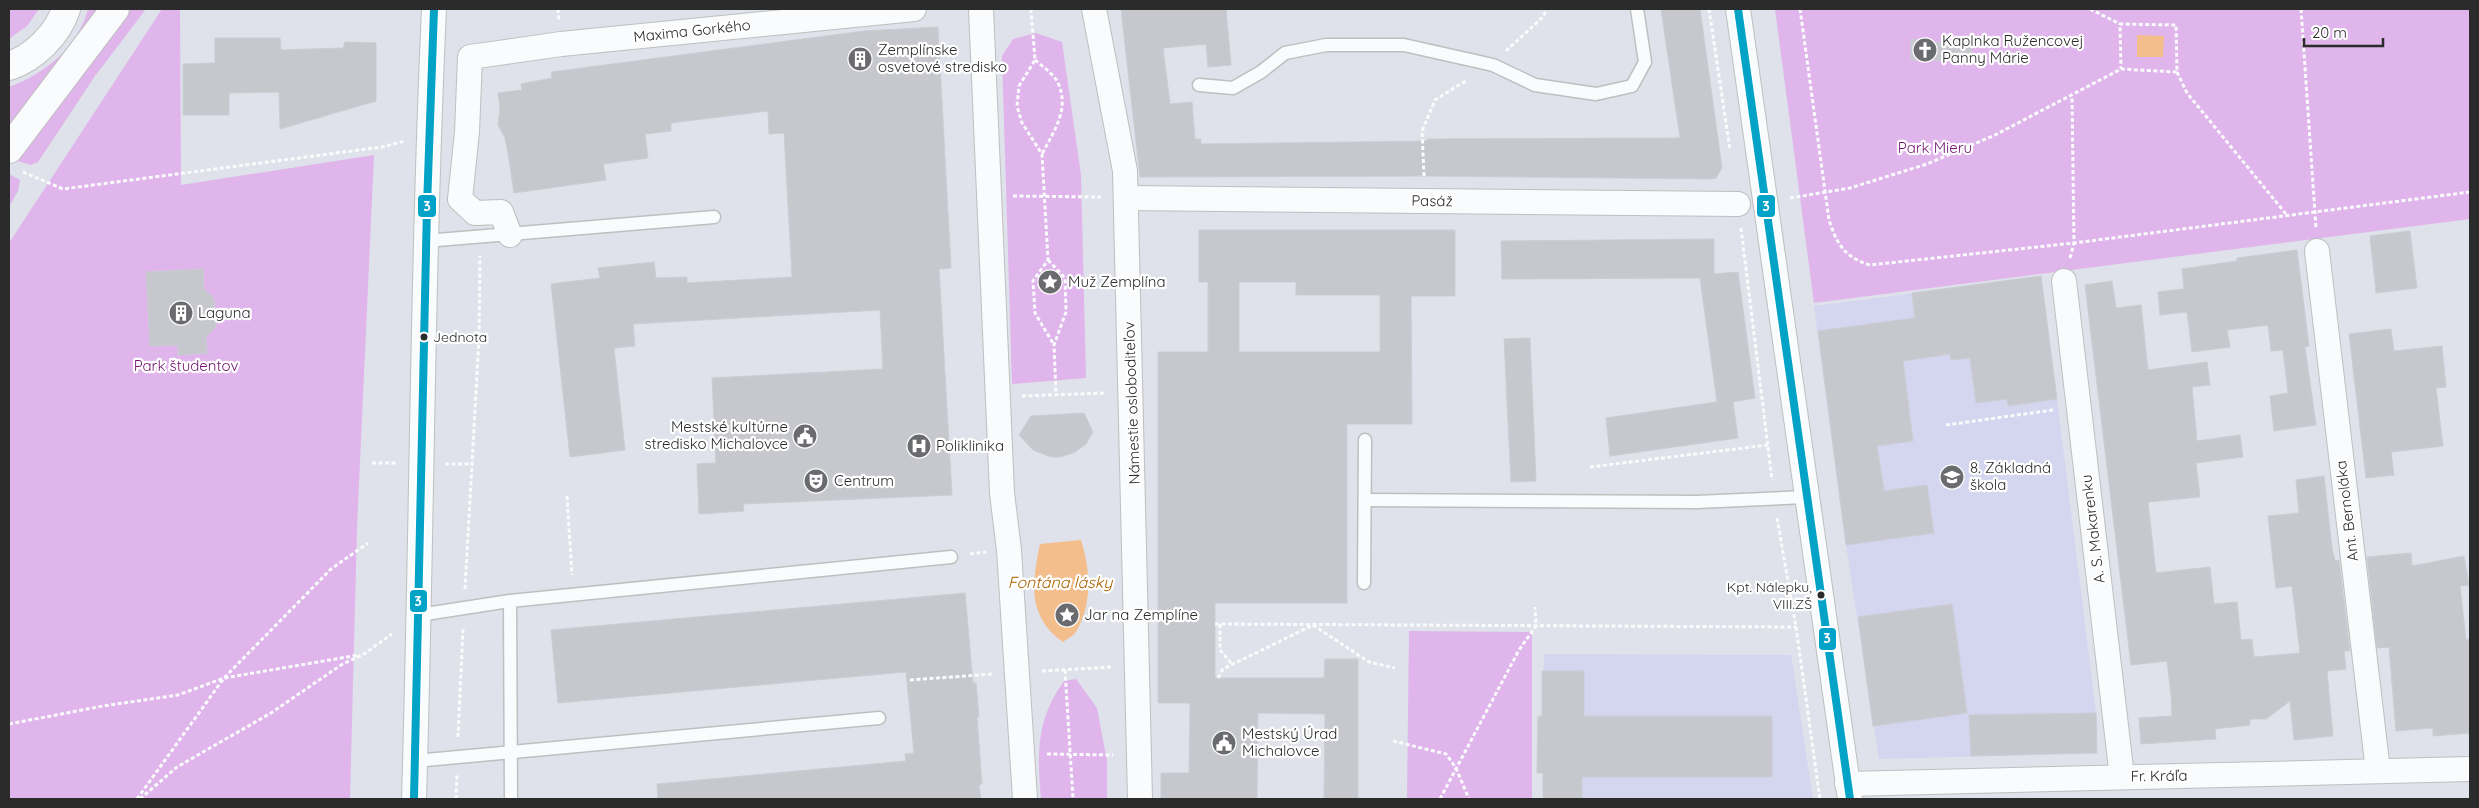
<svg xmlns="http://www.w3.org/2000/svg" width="2479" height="808" viewBox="0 0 2479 808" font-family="Quicksand,sans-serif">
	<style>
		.education { fill: #d3d6ee }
		.green { fill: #e0b5eb }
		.water { fill: #f3be8b }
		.building { fill: #c7c8ce; stroke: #cbcdd5; fill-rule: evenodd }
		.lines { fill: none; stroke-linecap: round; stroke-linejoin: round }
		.lane-casing { stroke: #bebfbf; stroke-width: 15 }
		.street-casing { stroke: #bebfbf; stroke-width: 26 }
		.secondary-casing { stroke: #bebfbf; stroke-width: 30 }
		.path { stroke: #fafbfc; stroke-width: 3; stroke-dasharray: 4 2.5; stroke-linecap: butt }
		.lane { stroke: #fafbfc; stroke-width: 12 }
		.street { stroke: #fafbfc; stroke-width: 24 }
		.secondary { stroke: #fafbfc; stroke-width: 28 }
		.bus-1-casing { stroke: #fff; stroke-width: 11 }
		.bus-1 { stroke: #02a3c6; stroke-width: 8 }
		.bus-dot { fill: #2b2b2b; stroke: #fff; stroke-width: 2 }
		.labels { text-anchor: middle; stroke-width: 4.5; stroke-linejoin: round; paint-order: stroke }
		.bus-label { font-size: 14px; fill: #2b2b2b; stroke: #fff; text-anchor: start }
		.street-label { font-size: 15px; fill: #2b2b2b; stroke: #fff }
		.poi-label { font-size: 15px; fill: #2b2b2b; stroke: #fff; text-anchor: start }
		.park-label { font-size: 15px; fill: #70126e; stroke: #fff }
		.water-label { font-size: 16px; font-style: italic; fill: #a96200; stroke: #fff }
		.line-badge { stroke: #fff; stroke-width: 2 }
		.badge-label { font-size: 14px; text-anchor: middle; font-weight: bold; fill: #fff }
	</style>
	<rect width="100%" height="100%" fill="#dfe2ea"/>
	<g class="education">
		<polygon points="1964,287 2057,399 2096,713 2097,753 1879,759 1846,545 1814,306"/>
		<polygon points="1544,654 1791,655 1813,799 1543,799 1543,773 1537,773 1538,716 1542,716"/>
	</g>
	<g class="green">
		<polygon points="9,9 39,9 27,26 9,39"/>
		<path d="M88 9H102L9 133V87C46 73 77 48 88 9Z"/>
		<polygon points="127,9 146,9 95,76 38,162 31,165 14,160"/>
		<polygon points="162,9 180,9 181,185 374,155 357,528 350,799 9,799 9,243"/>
		<polygon points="1775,9 2470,9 2470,219 1814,303"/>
		<polygon points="1036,33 1062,42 1081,175 1086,378 1012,384 1002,56 1013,39"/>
		<polygon points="9,174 20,180 18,191 9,207"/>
		<polygon points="1409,631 1532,632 1532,799 1407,799"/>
		<path d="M1076 679 1097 708 1107 761V799H1041C1037 753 1036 720 1064 681Z"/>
	</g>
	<g class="water">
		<polygon points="2137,35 2164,36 2163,57 2137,57"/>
		<path d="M1081 540C1090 569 1093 602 1077 630 1075 635 1067 639 1063 642 1027 617 1032 582 1040 544Z"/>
	</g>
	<g class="building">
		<polygon points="1121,9 1226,9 1231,65 1208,67 1206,44 1163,48 1170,104 1192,102 1195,139 1201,139 1201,144 1427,141 1427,139 1680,138 1661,9 1700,9 1722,168 1716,178 1709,179 1427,176 1140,177"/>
		<polygon points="938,27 951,268 939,269 952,495 743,504 744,511 699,514 697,464 716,463 712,378 883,369 880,310 633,324 635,346 614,348 625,450 570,457 551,284 600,278 598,268 654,262 656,278 687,277 687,283 792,277 784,133 769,134 768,111 671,123 671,131 645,134 648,158 603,164 606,180 514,193 508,153 505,138 498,125 500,108 498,93 522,90 521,84 552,78 551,72 864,31"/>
		<polygon points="215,38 280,38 281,50 343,48 345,42 376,43 376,101 280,129 279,92 229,93 229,115 183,115 183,64 215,63"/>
		<polygon points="1911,39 1972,47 1971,61 1911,60"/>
		<path d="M1199 230H1455V296H1411L1412 424H1347V603H1215V678H1324L1325 659H1358V799H1324L1325 714 1258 713 1257 799H1161V773H1189L1190 703H1158V352H1208V282H1199ZM1239 282H1296V295H1380V352H1239Z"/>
		<polygon points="2410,231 2417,288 2376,293 2370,236"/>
		<polygon points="1714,239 1714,274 1738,272 1755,398 1733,402 1738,438 1610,456 1606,418 1717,402 1700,278 1502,279 1501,241"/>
		<polygon points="2297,250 2309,346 2305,347 2316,425 2274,431 2270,396 2288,393 2283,350 2271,351 2268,325 2227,330 2230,347 2192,352 2187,312 2160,315 2158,292 2184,289 2182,269 2237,261 2237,258"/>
		<polygon points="203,269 204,289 214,298 216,327 206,337 207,353 178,355 178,345 150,346 146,272"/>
		<polygon points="2041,276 2057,399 2008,406 2007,399 1976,403 1970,358 1951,360 1950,354 1903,361 1913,441 1877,446 1884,491 1927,485 1934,533 1846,545 1818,331 1915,318 1912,293"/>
		<polygon points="2112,281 2116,308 2141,305 2148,370 2207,362 2210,385 2192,387 2197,441 2240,435 2243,457 2196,463 2200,497 2148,502 2156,573 2210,567 2214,604 2237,602 2241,640 2252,639 2254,657 2300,653 2292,586 2276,588 2268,516 2299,513 2296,480 2324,476 2332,548 2335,561 2339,560 2350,651 2344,651 2346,669 2327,671 2333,736 2294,740 2290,701 2266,719 2250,719 2250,725 2215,729 2216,739 2141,744 2139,718 2172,716 2171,695 2167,661 2131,665 2085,285"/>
		<polygon points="2391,329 2394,351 2442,346 2446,387 2436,388 2443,446 2391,452 2394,475 2366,478 2349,334"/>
		<polygon points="1530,338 1536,481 1511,482 1504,339"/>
		<polygon points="1084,413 1093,432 1086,444 1075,452 1061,457 1051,457 1033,450 1019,435 1031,416"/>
		<polygon points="2411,553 2412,566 2464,556 2469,585 2460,586 2466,640 2470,639 2470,733 2433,736 2433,728 2396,731 2389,647 2377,648 2367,557"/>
		<polygon points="965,593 973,683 976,683 979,717 977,717 982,784 979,785 981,799 658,799 657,784 906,761 905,754 914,753 906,672 558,703 551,630"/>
		<polygon points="1952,604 1967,713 1873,726 1858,617"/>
		<polygon points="1542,671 1584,671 1584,716 1772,716 1772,777 1582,777 1582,799 1543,799 1543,773 1537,773 1538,716 1542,716"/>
		<polygon points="2096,713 2097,753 1971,756 1969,715"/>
	</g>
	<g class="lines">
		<defs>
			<g id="lane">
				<polyline points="1199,85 1233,88 1261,72 1285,53 1326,45 1404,45 1493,65 1535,85 1596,94 1632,86 1645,62 1637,9"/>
				<polyline points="425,241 714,217"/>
				<polyline points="1365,500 1697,502 1806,497"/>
				<polyline points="1364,583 1365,440"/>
				<polyline points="510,601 511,799"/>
				<polyline points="419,615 510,601 951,557"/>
				<polyline points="415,761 879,718"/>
			</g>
			<g id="street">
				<polyline points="981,9 1002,493 1009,550 1025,799"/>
				<polyline points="1094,9 1125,171 1140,799"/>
				<polyline points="1738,9 1850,799"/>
				<polyline points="1126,198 1738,204"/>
				<polyline points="510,235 501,212 475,213 460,199 467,132 470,57 561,44 914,9"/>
				<polyline points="2317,251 2378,771"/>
				<polyline points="2064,281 2122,777"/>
				<polyline points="1847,784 2470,769"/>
				<path d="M414 799C422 536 422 272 434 9"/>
			</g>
			<g id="secondary">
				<path d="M9 66C34 58 58 34 66 9"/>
				<polyline points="9,149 115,9"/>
			</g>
		</defs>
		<use href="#lane" class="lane-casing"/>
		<use href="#street" class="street-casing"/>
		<use href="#secondary" class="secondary-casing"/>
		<g class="path">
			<polyline points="558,9 559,21"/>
			<polyline points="1031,9 1035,60 1019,86 1017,106 1022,123 1042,154 1048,260 1033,281 1035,313 1054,345"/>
			<polyline points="1709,9 1730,150"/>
			<path d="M1800 9 1829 220C1837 244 1844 257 1870 265L2074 243 2470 192"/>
			<polyline points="2090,9 2120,24"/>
			<polyline points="2301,9 2316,228"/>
			<polyline points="1506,51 1543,17 1547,9"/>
			<path d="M1035 60C1042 66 1054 74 1058 83 1070 109 1054 131 1042 154"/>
			<polyline points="2177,72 2187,93 2286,214"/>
			<polyline points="23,172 63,189 382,147 405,141"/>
			<polyline points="1424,176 1422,131 1435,100 1467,80"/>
			<polyline points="1013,196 1101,197"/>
			<polyline points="1790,198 1850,188 1927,164 1995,135 2121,69 2177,72 2176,25 2120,24 2121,69"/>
			<polyline points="1741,228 1772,480"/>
			<polyline points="2070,258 2074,243 2072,96"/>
			<polyline points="1048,260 1065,278 1066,312 1054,345 1056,395"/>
			<polyline points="1022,396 1106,393"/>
			<polyline points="1946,425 2053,410"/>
			<polyline points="372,463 396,463"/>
			<polyline points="445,464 472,464"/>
			<polyline points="1590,467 1768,445"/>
			<polyline points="567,496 572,575"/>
			<polyline points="1777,518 1796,627 1820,799"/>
			<polyline points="970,554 986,552"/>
			<polyline points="465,589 479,338 480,256"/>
			<polyline points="1215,624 1796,627"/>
			<polyline points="1220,624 1220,650 1232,664"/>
			<polyline points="1065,670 1073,799"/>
			<polyline points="1042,671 1113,667"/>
			<polyline points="1218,678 1223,669 1313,625 1369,662 1395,668"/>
			<polyline points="910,680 993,674"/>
			<polyline points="9,724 103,706 178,695 224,678 331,569 368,543"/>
			<polyline points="458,737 463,628"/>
			<polyline points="1393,741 1446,754 1456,768 1469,799"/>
			<polyline points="1047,754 1113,755"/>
			<polyline points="137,799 224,678 359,655"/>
			<polyline points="140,799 177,767 271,713 341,665 364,654 392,634"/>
			<polyline points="456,799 457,775"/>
			<polyline points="1440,799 1519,650 1536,626 1535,607"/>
		</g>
		<use href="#lane" class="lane"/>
		<use href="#street" class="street"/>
		<use href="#secondary" class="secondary"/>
		<defs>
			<g id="bus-1">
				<polyline points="1738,9 1850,799"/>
				<polyline points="414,799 427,206 434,9"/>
			</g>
		</defs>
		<use href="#bus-1" class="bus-1-casing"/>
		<use href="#bus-1" class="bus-1"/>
	</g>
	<defs>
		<symbol id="church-disc" viewBox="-11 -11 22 22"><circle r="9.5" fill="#6a6b6e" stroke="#fff"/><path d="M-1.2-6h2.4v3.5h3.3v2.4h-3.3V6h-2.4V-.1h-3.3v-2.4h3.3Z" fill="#fff"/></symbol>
		<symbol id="building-disc" viewBox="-11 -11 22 22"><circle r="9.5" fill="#6a6b6e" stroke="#fff"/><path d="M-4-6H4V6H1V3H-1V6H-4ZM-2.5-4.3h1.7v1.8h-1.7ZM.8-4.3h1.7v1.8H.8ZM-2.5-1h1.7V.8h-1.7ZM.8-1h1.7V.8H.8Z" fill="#fff"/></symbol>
		<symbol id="sight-disc" viewBox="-11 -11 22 22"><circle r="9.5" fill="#6a6b6e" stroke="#fff"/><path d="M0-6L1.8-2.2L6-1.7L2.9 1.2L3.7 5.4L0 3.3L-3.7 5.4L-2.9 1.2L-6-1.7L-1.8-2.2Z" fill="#fff"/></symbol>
		<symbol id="civic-disc" viewBox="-11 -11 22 22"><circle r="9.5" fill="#6a6b6e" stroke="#fff"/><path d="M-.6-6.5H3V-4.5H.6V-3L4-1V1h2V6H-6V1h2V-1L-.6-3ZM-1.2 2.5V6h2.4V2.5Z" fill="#fff"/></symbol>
		<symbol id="hospital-disc" viewBox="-11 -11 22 22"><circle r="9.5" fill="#6a6b6e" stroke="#fff"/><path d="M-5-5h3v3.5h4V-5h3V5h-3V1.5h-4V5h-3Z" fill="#fff"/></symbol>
		<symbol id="school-disc" viewBox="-11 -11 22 22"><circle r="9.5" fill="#6a6b6e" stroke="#fff"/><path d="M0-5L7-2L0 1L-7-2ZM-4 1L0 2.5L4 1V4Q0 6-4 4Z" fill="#fff"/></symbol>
		<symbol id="theatre-disc" viewBox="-11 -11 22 22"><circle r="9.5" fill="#6a6b6e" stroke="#fff"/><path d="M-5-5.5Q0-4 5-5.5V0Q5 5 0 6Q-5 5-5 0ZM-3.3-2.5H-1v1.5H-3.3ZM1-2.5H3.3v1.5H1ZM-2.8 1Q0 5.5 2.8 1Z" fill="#fff"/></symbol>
	</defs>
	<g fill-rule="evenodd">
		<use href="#church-disc" x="1911" y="36" width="28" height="28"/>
		<use href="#building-disc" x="846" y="45" width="28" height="28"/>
		<use href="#sight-disc" x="1036" y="268" width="28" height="28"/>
		<use href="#building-disc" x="167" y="299" width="28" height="28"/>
		<use href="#civic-disc" x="791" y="422" width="28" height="28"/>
		<use href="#hospital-disc" x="905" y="432" width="28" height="28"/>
		<use href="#school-disc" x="1938" y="463" width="28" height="28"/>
		<use href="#theatre-disc" x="802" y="467" width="28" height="28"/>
		<use href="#sight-disc" x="1053" y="601" width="28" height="28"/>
		<use href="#civic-disc" x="1210" y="729" width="28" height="28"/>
	</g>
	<g class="bus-dot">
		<circle cx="424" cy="337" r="4.5"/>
		<circle cx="1821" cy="595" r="4.5"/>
	</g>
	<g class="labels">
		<g class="bus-label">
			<text x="433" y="342">Jednota</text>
			<text x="1812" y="592" text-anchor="end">Kpt. Nálepku,<tspan x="1812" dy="17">VIII.ZŠ</tspan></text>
		</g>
		<g class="street-label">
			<text transform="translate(692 31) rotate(-6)" y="5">Maxima Gorkého</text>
			<text transform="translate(1432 201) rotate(1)" y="5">Pasáž</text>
			<text transform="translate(1132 403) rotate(-92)" y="5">Námestie osloboditeľov</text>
			<text transform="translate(2347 511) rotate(-97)" y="5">Ant. Bernoláka</text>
			<text transform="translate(2093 529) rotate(-97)" y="5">A. S. Makarenku</text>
			<text transform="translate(2159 776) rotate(-1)" y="5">Fr. Kráľa</text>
		</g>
		<g class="poi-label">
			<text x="1942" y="46">Kaplnka Ružencovej<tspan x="1942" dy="17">Panny Márie</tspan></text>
			<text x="878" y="55">Zemplínske<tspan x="878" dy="17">osvetové stredisko</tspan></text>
			<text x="1068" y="287">Muž Zemplína</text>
			<text x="198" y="318">Laguna</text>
			<text x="788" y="432" text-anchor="end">Mestské kultúrne<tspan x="788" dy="17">stredisko Michalovce</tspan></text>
			<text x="936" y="451">Poliklinika</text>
			<text x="1970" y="473">8. Základná<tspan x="1970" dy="17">škola</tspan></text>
			<text x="834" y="486">Centrum</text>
			<text x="1084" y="620">Jar na Zemplíne</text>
			<text x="1242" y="739">Mestský Úrad<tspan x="1242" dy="17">Michalovce</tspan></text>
		</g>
		<g class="park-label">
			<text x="1935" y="153">Park Mieru</text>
			<text x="186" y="371">Park študentov</text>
		</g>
		<g class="water-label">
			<text x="1060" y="588">Fontána lásky</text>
		</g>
	</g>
	<g class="line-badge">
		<rect x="417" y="194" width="20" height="24" rx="5" fill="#02a3c6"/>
		<rect x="1756" y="194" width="20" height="24" rx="5" fill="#02a3c6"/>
		<rect x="409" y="589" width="19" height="24" rx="5" fill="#02a3c6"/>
		<rect x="1818" y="627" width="19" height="24" rx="5" fill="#02a3c6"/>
	</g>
	<g class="badge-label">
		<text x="427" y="211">3</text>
		<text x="1766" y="211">3</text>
		<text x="418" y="606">3</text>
		<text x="1827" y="643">3</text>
	</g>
	<rect width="2479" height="808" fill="none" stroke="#2b2b2b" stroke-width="20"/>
	<path d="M2304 38v8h79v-8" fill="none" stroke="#2b2b2b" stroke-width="2.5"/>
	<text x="2312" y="38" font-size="15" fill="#2b2b2b" stroke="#ffffff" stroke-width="4" paint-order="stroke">20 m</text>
</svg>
